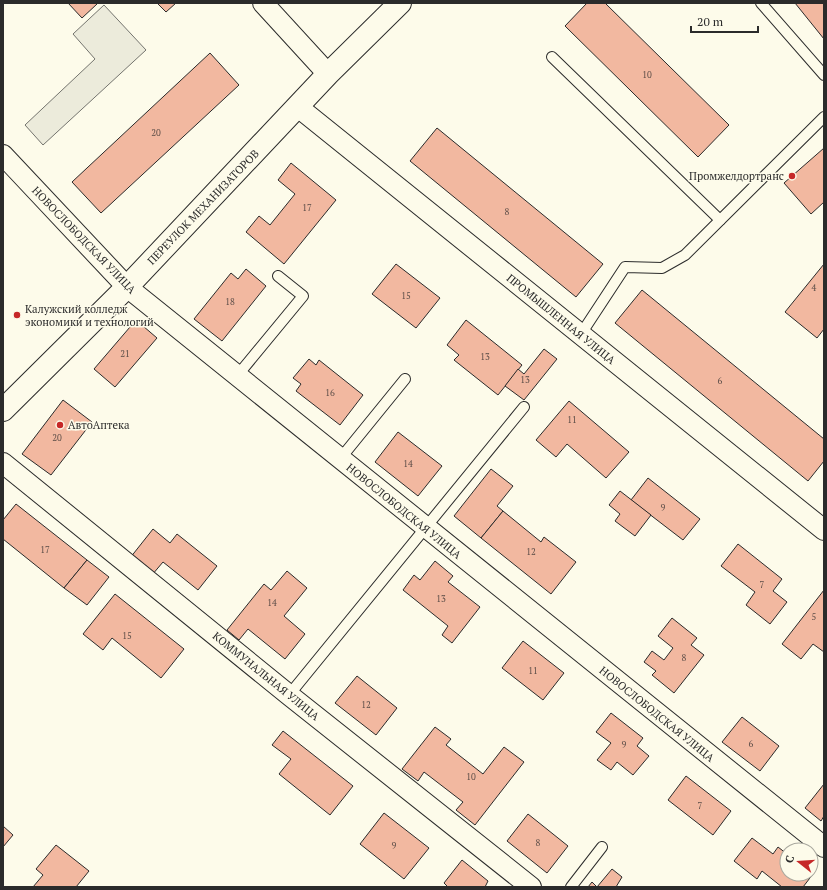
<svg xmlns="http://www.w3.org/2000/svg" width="827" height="890" viewBox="0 0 827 890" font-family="'PT Serif',serif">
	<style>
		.green { fill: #ecebdb; stroke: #74746e }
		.building { fill: #f2b8a0; stroke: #2b2b2b }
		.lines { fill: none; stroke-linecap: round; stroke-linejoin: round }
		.service-casing { stroke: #2b2b2b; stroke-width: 12 }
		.minor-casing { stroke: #2b2b2b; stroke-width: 22 }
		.tertiary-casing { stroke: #2b2b2b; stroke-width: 24 }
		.service { stroke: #fdfbea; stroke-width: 10 }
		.minor { stroke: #fdfbea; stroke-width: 20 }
		.tertiary { stroke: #fdfbea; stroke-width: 22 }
		.poi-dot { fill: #c62828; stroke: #fdfbea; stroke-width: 1.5 }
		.labels { text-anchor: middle; stroke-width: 3; stroke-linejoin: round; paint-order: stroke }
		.number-label { font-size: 9px; fill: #5d4e48 }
		.poi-label { font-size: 11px; fill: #2b2b2b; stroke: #fdfbea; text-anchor: start }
		.street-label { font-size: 11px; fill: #2b2b2b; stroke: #fdfbea }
	</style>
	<rect width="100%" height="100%" fill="#fdfbea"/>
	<polygon class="green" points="104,5 146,50 43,145 25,125 95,59 73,34"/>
	<g class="building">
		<polygon points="68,3 96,3 97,4 82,18"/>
		<polygon points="157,3 176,3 166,12"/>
		<polygon points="587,3 605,3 729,125 698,157 565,26"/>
		<polygon points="795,3 824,3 824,39"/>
		<polygon points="210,53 239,85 101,213 72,182"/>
		<polygon points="437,128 603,264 576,297 410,161"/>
		<polygon points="824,148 824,202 811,214 784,183"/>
		<polygon points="291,163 336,200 284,264 246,232 259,216 270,225 295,194 278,180"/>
		<polygon points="396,264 440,298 416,328 372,294"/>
		<polygon points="824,264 824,329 817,338 785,312"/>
		<polygon points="246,269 266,286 222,341 194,319 231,273 238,279"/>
		<polygon points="642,290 824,439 824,461 808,481 615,323"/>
		<polygon points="136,320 157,338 115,387 94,369"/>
		<polygon points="466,320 522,365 498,395 454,360 459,355 447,345"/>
		<polygon points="544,349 557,359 524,400 505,386 518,369 524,374"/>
		<polygon points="309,359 316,365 319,360 363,395 340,425 296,391 301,384 293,378"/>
		<polygon points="63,400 92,422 51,475 22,454"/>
		<polygon points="569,401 629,452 606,478 567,444 556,457 536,440"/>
		<polygon points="398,432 442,466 418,496 375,462"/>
		<polygon points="491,469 513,486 497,506 503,511 481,538 454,516"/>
		<polygon points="648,478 700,519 683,540 631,500"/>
		<polygon points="620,491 651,515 635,536 615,521 620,514 609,505"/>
		<polygon points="16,504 87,560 64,588 3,539 3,520"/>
		<polygon points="503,511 541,542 544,537 576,562 551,594 481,538"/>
		<polygon points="153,529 170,543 177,534 217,566 198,590 163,562 152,575 130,558"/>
		<polygon points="738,544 782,579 773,591 787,602 770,624 746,605 755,592 721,566"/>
		<polygon points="87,560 109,577 87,605 64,588"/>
		<polygon points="435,561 453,576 448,582 480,607 452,643 442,635 448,626 403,590 414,575 420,580"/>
		<polygon points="287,571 307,588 284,616 305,634 285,659 248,629 239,640 227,630 264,584 271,590"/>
		<polygon points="824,590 824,652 813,644 801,659 782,644"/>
		<polygon points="115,594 184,649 161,678 112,638 103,650 83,634"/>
		<polygon points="672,618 697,638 691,645 704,655 674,693 652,675 656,671 644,662 652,651 664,660 673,648 658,636"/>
		<polygon points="523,641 564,673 543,700 502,668"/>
		<polygon points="357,676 397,708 376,735 335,703"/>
		<polygon points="611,713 643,738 637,746 649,756 633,775 617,762 611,770 597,760 611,743 596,732"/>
		<polygon points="742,717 779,746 760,771 722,742"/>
		<polygon points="435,727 451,739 446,745 483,774 504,747 524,762 475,825 456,810 463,802 424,772 418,781 402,769"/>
		<polygon points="283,731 353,786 330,815 279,774 291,759 272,745"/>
		<polygon points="686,776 731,811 713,835 668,800"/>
		<polygon points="824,784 824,816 821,821 805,808"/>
		<polygon points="384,813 429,848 404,879 360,844"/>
		<polygon points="528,814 568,846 547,873 507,841"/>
		<polygon points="3,826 13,835 3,847"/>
		<polygon points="752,838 773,854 778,847 787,854 787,874 813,874 803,887 782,887 762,871 757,879 734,861"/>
		<polygon points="56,845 89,871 76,887 33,887 43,875 36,869"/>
		<polygon points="462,860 488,881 485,887 448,887 444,883"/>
		<polygon points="612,869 622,877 616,887 588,887 592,882 597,887"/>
	</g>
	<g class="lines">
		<defs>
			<g id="service">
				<polyline points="761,3 824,75"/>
				<polyline points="552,57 720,220"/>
				<polyline points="581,334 625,267 662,268 685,255 824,117"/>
				<polyline points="237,376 303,296 278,276"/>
				<polyline points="340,459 405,379"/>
				<polyline points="289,695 524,407"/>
				<polyline points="571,887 602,847"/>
			</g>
			<g id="minor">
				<polyline points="263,3 328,74"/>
				<polyline points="298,107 824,530"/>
				<polyline points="3,155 127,287 824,847"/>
				<polyline points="3,463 289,695 531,887"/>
			</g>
			<polyline id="tertiary" points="3,410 127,287 328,74 400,3"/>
		</defs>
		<use href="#service" class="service-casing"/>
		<use href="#minor" class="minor-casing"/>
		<use href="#tertiary" class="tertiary-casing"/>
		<use href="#service" class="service"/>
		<use href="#minor" class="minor"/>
		<use href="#tertiary" class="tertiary"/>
	</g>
	<g class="poi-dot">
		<circle cx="792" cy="176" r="4"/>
		<circle cx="17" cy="315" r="4"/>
		<circle cx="60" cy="425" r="4"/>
	</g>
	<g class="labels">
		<g class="number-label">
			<text x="647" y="78">10</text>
			<text x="156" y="136">20</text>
			<text x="307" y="211">17</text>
			<text x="507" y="215">8</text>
			<text x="814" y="291">4</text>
			<text x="406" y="299">15</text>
			<text x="230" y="305">18</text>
			<text x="125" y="357">21</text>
			<text x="485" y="360">13</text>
			<text x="525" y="383">13</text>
			<text x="720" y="384">6</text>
			<text x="330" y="396">16</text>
			<text x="572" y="423">11</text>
			<text x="57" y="441">20</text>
			<text x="408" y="467">14</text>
			<text x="663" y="511">9</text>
			<text x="45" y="553">17</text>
			<text x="531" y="555">12</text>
			<text x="762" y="588">7</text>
			<text x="441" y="602">13</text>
			<text x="272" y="606">14</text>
			<text x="814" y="620">5</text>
			<text x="127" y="639">15</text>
			<text x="684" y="661">8</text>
			<text x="533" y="674">11</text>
			<text x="366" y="708">12</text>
			<text x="751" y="747">6</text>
			<text x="624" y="748">9</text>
			<text x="471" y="780">10</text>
			<text x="700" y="809">7</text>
			<text x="538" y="846">8</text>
			<text x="394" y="849">9</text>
		</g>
		<g class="poi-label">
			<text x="784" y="180" text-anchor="end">Промжелдортранс</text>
			<text x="25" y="313">Калужский колледж<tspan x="25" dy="13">экономики и технологий</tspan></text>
			<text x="68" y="429">АвтоАптека</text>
		</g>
		<g class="street-label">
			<text transform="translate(203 207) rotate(-46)" y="4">ПЕРЕУЛОК МЕХАНИЗАТОРОВ</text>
			<text transform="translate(84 240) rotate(46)" y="4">НОВОСЛОБОДСКАЯ УЛИЦА</text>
			<text transform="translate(561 319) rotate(39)" y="4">ПРОМЫШЛЕННАЯ УЛИЦА</text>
			<text transform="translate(404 511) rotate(39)" y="4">НОВОСЛОБОДСКАЯ УЛИЦА</text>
			<text transform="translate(266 676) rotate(39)" y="4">КОММУНАЛЬНАЯ УЛИЦА</text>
			<text transform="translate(657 714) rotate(39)" y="4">НОВОСЛОБОДСКАЯ УЛИЦА</text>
		</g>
	</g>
	<rect width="827" height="890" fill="none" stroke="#2b2b2b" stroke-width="8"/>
	<g transform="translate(799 862) rotate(287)"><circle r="19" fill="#fdfbea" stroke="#a9a89e"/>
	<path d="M0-3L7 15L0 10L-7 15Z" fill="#c62828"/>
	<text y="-6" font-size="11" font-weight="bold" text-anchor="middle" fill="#2b2b2b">С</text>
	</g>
	<path d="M691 26v6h67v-6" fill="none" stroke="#2b2b2b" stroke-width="2"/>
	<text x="697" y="26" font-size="12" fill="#2b2b2b" stroke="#fdfbea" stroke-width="3" paint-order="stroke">20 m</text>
</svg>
